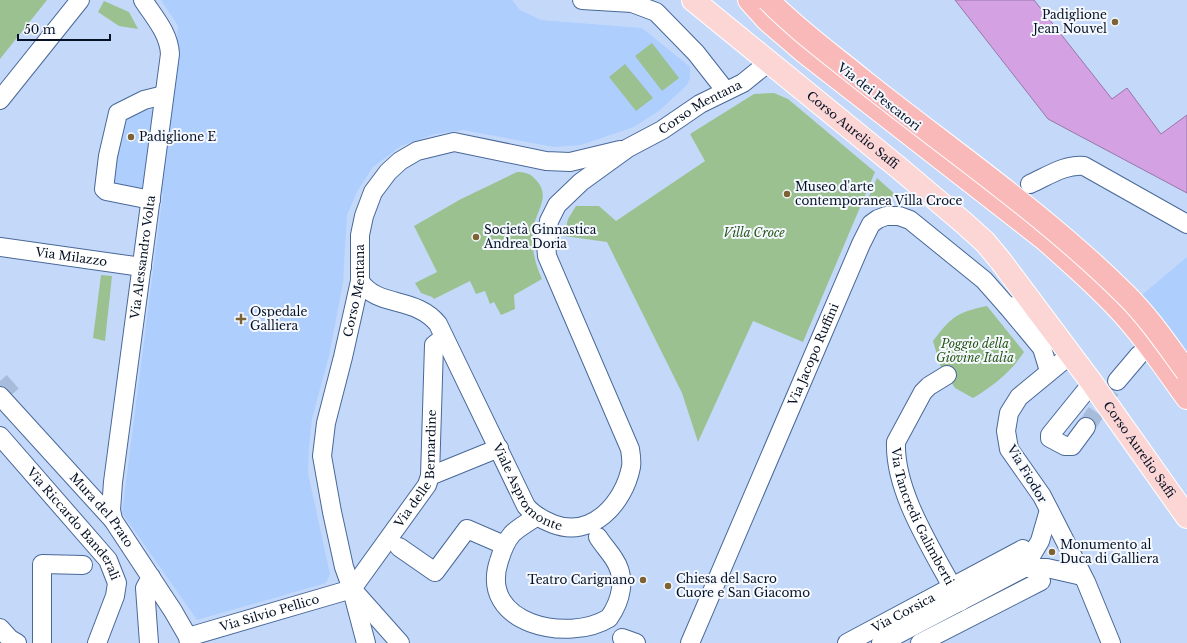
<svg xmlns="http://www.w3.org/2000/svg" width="1187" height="643" viewBox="0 0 1187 643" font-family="'Libre Baskerville',serif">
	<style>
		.built { fill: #aecefe }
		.green { fill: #9bc190 }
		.water { fill: #d4a2e2; stroke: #9676a9 }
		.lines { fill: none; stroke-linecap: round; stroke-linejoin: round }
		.minor-tunnel { stroke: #a7bbda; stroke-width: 18; stroke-dasharray: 18 9; stroke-linecap: butt }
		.minor-casing { stroke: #496898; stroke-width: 20 }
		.major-casing { stroke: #fff; stroke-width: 24 }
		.highway-casing { stroke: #fff; stroke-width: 24 }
		.minor { stroke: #fff; stroke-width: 18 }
		.major { stroke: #fcd5d5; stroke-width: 22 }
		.highway { stroke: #fab9b9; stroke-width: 22 }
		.highway-bridge-casing { stroke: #fff; stroke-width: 24; stroke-linecap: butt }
		.highway-bridge { stroke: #fab9b9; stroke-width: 22 }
		.poi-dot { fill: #7d6234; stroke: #f5f9ff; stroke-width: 1.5 }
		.labels { text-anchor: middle; stroke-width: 4; stroke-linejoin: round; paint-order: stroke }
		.poi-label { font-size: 12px; fill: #051124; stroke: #f5f9ff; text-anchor: start }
		.street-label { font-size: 12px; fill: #051124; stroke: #f5f9ff }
		.park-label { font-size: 12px; font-style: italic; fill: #285717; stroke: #f5f9ff }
	</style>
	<rect width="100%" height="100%" fill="#c4d9fa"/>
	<g class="built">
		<polygon points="161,0 512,0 520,10 541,20 642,28 690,67 690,78 687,85 660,110 634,127 581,145 554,147 463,130 435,134 401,146 373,167 358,190 347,215 343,283 329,356 312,419 309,448 308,473 330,574 326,583 197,620 122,513 163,193 111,185 119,107 169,112 178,26"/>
		<polygon points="1187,257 1187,362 1137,299"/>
	</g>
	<g class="green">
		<polygon points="0,0 47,0 0,59"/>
		<polygon points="104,1 129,12 138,29 119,26 98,12"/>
		<polygon points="652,43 679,78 662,91 635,56"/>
		<polygon points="625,64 653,98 636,111 609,77"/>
		<polygon points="774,93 788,99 875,172 803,342 753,321 698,442 682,393 607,242 564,236 568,219 576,206 599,206 616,221 705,161 690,134 754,94"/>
		<path d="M517 172C526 172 531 174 536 180 552 197 535 212 533 230 531 247 535 264 542 279L514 295 515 309 501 315 494 302 490 304 485 291 476 294 470 281 434 299 432 297 421 293 415 283 437 272 414 226 461 199Z"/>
		<polygon points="877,178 897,196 879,199 865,205"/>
		<polygon points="101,275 112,276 105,341 93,338"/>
		<path d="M987 306 1024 352C1011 372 993 386 973 398L955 388 940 365 933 341C951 317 957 312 987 306Z"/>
	</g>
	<polygon class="water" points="955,0 1034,0 1112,99 1127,88 1161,134 1187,115 1187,193 1048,119"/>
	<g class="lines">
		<g class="minor-tunnel">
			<polyline points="0,381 15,398"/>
			<polyline points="1086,427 1117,381"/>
		</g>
		<defs>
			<g id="minor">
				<polyline points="582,0 632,3 656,12 696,53 725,90"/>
				<polyline points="0,100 80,0"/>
				<path d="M1030 184C1048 176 1065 164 1084 166L1187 224"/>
				<polyline points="151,200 106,191 104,189 108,156 118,113 144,100 164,95"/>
				<path id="s1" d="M0 247 142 267"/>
				<path id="s2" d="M360 281C377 308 416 296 438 324L526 506C533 515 543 520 553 524 592 539 624 503 631 467 632 461 631 455 630 449L547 256 546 243 549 221 557 205 581 182 628 148 662 130 700 104 743 83 769 62"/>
				<polyline points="1007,306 1042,348 1049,371"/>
				<polyline points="1070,355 1019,397 1009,413 1006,431 1009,449 1042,496 1086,582 1111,643"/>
				<path id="s3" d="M947 375 929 386 923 392 896 442C894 495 937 556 960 602"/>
				<polyline points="1117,381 1139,355"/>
				<path id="s4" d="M0 396 113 520 173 611 188 637 189 643"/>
				<polyline points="1086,427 1072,446 1065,446 1050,438 1050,435 1092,383"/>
				<path id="s5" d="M0 436 108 560 117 583 115 596 97 643"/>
				<polyline points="430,476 499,448"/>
				<path d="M537 516C529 522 519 527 512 534 505 542 502 551 499 561 478 625 569 643 609 618 621 601 627 578 614 559 609 551 603 545 598 537"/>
				<path id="s6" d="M113 520 111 510 113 482 170 54C169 33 154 17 143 0"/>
				<polyline points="399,547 435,572 467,529 504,545"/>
				<polyline points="1024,568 1040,541 1049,510"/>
				<path id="s7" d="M352 589 427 485 430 476 434 345 444 337"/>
				<polyline points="353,594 366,643"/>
				<polyline points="0,628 10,639 17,643"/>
				<path id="s8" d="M188 637 352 589"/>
				<polyline points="622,638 636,643"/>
				<polyline points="42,643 42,564 83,565"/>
				<polyline points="149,643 145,588 151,577"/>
				<path id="s9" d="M400 643 352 589 344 567 332 512 322 456 326 423 343 357 360 281V235L364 216 373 192 388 172 400 161 417 151 454 142 546 161 570 162 620 150"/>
				<path id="s10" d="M690 643 861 244 871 224 878 219 886 216H899L910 220 984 280 1007 306 1036 307"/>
				<path id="s11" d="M847 643 1023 549"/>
				<polyline points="881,643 1024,568 1047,568 1082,576"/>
				<polyline points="920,643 1041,581"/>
			</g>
			<g id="major">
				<path id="s12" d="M693 0 899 168 964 223 985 242 1000 260 1092 383 1187 517"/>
			</g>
			<path id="highway" d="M749 0 767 20 803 51 1043 238C1067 259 1092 281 1114 304 1142 333 1164 366 1187 398"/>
		</defs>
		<use href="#minor" class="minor-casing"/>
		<use href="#major" class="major-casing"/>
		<use href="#highway" class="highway-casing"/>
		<use href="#minor" class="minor"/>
		<use href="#major" class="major"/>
		<use href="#highway" class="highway"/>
		<defs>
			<path id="highway-bridge" d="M768 0C797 30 832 55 865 82 953 152 1047 216 1127 296 1150 319 1168 346 1187 372"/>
		</defs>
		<use href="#highway-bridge" class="highway-bridge-casing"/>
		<use href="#highway-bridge" class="highway-bridge"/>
	</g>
	<g class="poi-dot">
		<circle cx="1115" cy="22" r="4"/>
		<circle cx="131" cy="137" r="4"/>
		<circle cx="787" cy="194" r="4"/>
		<circle cx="476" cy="237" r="4"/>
		<path d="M239 313h4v4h4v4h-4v4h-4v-4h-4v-4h4z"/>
		<circle cx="1052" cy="552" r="4"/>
		<circle cx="643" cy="580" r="4"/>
		<circle cx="668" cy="586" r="4"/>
	</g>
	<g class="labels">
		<g class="poi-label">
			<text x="1107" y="19" text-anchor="end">Padiglione<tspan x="1107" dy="14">Jean Nouvel</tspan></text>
			<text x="139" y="141">Padiglione E</text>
			<text x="795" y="191">Museo d'arte<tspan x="795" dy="14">contemporanea Villa Croce</tspan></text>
			<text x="484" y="234">Società Ginnastica<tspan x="484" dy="14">Andrea Doria</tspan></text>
			<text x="250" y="316">Ospedale<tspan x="250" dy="14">Galliera</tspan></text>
			<text x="1060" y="549">Monumento al<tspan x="1060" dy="14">Duca di Galliera</tspan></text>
			<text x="676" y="583">Chiesa del Sacro<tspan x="676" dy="14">Cuore e San Giacomo</tspan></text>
			<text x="635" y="584" text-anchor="end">Teatro Carignano</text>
		</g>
		<g class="street-label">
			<text transform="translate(879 97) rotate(38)" y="4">Via dei Pescatori</text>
			<text dy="4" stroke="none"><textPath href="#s2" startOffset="892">Corso Mentana</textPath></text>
			<text dy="4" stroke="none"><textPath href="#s12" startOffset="206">Corso Aurelio Saffi</textPath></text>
			<text dy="4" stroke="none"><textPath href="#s1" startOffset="72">Via Milazzo</textPath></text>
			<text dy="4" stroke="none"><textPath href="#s6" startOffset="265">Via Alessandro Volta</textPath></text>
			<text dy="4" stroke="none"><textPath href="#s9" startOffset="378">Corso Mentana</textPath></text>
			<text dy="4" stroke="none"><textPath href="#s10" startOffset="314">Via Jacopo Ruffini</textPath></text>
			<text dy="4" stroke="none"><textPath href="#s12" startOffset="638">Corso Aurelio Saffi</textPath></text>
			<text dy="4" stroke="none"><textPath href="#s7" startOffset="141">Via delle Bernardine</textPath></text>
			<text transform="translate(1027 474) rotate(59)" y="4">Via Fiodor</text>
			<text dy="4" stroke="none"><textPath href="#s2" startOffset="280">Viale Aspromonte</textPath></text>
			<text dy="4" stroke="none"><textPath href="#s4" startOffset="153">Mura del Prato</textPath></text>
			<text dy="4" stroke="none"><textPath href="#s3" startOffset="166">Via Tancredi Galimberti</textPath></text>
			<text dy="4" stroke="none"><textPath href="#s5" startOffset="115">Via Riccardo Banderali</textPath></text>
			<text dy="4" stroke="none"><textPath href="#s8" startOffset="85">Via Silvio Pellico</textPath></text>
			<text dy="4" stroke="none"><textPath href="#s11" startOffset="64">Via Corsica</textPath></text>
		</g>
		<g class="park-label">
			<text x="754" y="237">Villa Croce</text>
			<text x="975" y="348">Poggio della<tspan x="975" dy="14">Giovine Italia</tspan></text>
		</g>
	</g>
	<path d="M18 34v6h92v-6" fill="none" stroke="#051124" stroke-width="2"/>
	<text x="24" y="34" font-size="12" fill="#051124" stroke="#f5f9ff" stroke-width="3" paint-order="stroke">50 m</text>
</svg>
